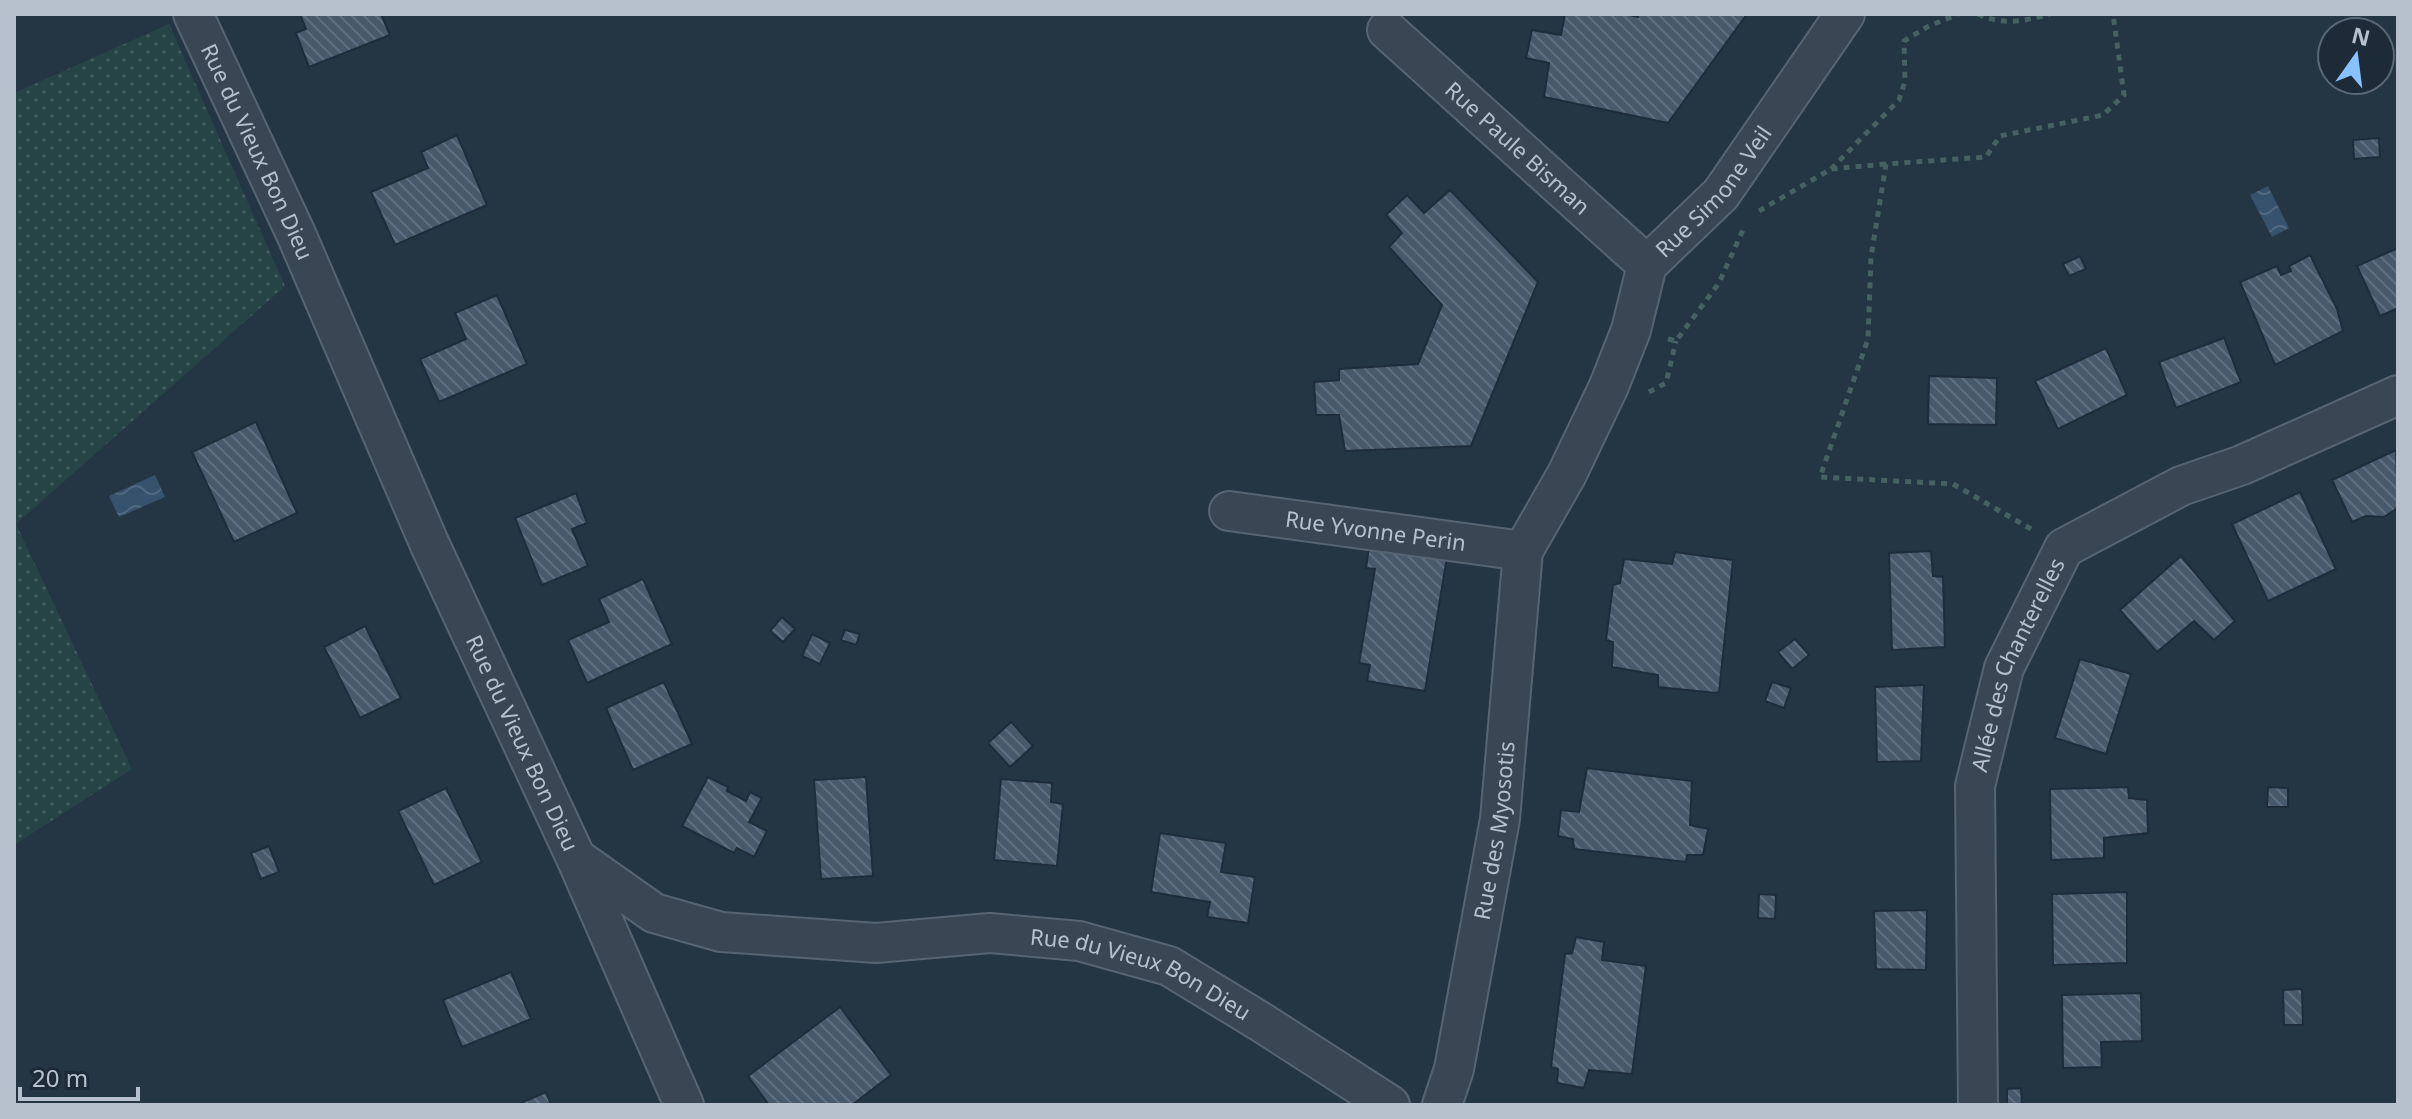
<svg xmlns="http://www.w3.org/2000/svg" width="2412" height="1119" viewBox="0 0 2412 1119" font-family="'Noto Sans',sans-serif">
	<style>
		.grass { fill: url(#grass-dots) }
		.water { fill: url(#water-waves) }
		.building { fill: url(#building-back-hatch); stroke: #1f2d3b; stroke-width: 2 }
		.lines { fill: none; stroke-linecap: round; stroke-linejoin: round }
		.minor-casing { stroke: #576471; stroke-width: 42 }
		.path { stroke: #456161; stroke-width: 5; stroke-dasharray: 6 6; stroke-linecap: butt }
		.minor { stroke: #394654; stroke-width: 38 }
		.labels { text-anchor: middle; stroke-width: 6; stroke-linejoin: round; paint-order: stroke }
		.street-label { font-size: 22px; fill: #b6c1cd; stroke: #1d2b39 }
	</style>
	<defs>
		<pattern id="grass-dots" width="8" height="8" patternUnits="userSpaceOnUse" patternTransform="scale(2)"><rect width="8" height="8" fill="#264445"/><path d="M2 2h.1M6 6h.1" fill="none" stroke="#435d5f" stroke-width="1.8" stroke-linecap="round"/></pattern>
		<pattern id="water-waves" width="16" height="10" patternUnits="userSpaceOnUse" patternTransform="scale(2)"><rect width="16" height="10" fill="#37526d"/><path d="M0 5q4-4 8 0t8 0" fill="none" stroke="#526981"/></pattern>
		<pattern id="building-back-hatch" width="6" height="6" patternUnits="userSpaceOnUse" patternTransform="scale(2)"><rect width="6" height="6" fill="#48596b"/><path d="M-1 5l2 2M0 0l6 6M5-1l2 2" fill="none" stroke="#606f7f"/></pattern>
	</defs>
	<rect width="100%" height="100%" fill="#243544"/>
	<polygon class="grass" points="169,24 285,286 16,524 132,769 14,845 14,93"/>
	<g class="water">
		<polygon points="2268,186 2289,228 2272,237 2250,195"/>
		<polygon points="155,475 165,497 119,517 109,496"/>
	</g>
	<g class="building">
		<polygon points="300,14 381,14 390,35 309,67 296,33 306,29"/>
		<polygon points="1565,14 1626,14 1638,17 1639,14 1747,14 1668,123 1544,97 1549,63 1526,58 1532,30 1561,35"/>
		<polygon points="457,135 487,205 395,245 371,192 428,168 421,152"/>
		<polygon points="2379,138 2380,157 2354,159 2353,140"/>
		<polygon points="1450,190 1538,282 1471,446 1345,451 1339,415 1316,415 1314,382 1339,380 1339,369 1418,364 1442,305 1389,247 1402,233 1386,215 1407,195 1424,213"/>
		<polygon points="2398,248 2398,308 2380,316 2357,266"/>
		<polygon points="2310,255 2337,309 2343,331 2275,365 2240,282 2277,266 2281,275 2291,271 2289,266"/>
		<polygon points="2080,256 2086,269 2069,276 2063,264"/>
		<polygon points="497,295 527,364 439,402 420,359 466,339 455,313"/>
		<polygon points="2224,338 2241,382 2176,408 2159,362"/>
		<polygon points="2106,348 2127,395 2058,429 2035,381"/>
		<polygon points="1929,376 1997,378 1996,425 1928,424"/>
		<polygon points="256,422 297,513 234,542 192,452"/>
		<polygon points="2396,450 2398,505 2396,509 2384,517 2366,516 2352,522 2332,480"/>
		<polygon points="2300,492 2336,569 2268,601 2232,524"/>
		<polygon points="576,493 587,523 572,529 588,566 542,585 515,518"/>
		<polygon points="1369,547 1447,557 1425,691 1367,681 1370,665 1359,663 1375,569 1366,568"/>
		<polygon points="1931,551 1933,576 1943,577 1945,647 1892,650 1889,553"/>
		<polygon points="1675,552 1733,560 1719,692 1716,693 1658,687 1658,675 1612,667 1613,642 1606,640 1613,585 1620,583 1624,559 1672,564"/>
		<polygon points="2181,556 2235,621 2214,640 2194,621 2157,652 2120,610"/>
		<polygon points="643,579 672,644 587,683 568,640 609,622 599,599"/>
		<polygon points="782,617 795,629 783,642 770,631"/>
		<polygon points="365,626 401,698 360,718 324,647"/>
		<polygon points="845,630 860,634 856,645 841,640"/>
		<polygon points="812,634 830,643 820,664 802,656"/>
		<polygon points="1795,639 1809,655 1792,669 1778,652"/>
		<polygon points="2080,659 2131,674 2106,754 2055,738"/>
		<polygon points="664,682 692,744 633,770 606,708"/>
		<polygon points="1772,682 1791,688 1784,708 1765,701"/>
		<polygon points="1924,685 1921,761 1877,762 1875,687"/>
		<polygon points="1011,722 1033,746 1010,767 988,743"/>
		<polygon points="1587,768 1692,781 1690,825 1708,829 1703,855 1687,855 1686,862 1574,849 1573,839 1558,836 1561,810 1579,812"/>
		<polygon points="708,777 728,787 727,791 746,801 750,792 762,798 749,822 767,831 754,857 737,848 734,853 682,826"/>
		<polygon points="866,777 873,876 821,879 814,780"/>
		<polygon points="1001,779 1052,783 1051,802 1063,804 1057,866 994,860"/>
		<polygon points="2128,787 2129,798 2147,800 2148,833 2104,838 2104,858 2051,860 2050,789"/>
		<polygon points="2268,787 2288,788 2288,807 2267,807"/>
		<polygon points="446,788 482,862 434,885 398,811"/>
		<polygon points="1160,833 1226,843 1221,872 1255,877 1248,923 1207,917 1210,902 1151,892"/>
		<polygon points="269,846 279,872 261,879 251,853"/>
		<polygon points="2127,892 2127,963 2053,965 2052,894"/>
		<polygon points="1759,894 1776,895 1775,919 1758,918"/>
		<polygon points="1927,910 1926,970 1876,969 1874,911"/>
		<polygon points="1576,937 1604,942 1602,960 1646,966 1632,1074 1589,1070 1584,1088 1557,1083 1558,1069 1551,1067 1565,954 1572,953"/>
		<polygon points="511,972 531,1019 462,1047 443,1000"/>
		<polygon points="2302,989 2303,1025 2284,1025 2283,990"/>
		<polygon points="2141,993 2142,1041 2101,1042 2102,1067 2063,1068 2062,995"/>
		<polygon points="840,1007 891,1075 852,1105 769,1105 748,1076"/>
		<polygon points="2021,1088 2022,1105 2007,1105 2007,1089"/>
		<polygon points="546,1092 551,1105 516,1105"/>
	</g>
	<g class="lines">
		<defs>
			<g id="minor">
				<path id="s1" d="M193 14 296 234 430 545 576 858 654 913 721 932 876 943 990 933 1079 941 1169 966 1261 1022 1390 1105"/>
				<path id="s2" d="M1387 30 1647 265"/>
				<path id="s3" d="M1229 511 1523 551"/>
				<polyline points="576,858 684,1105"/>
				<path id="s4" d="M1442 1105 1454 1069 1500 819 1523 551 1567 474 1609 386 1631 330 1647 265 1721 194 1845 14"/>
				<path id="s5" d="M1978 1105 1975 786 2004 668 2064 548 2181 486 2242 465 2398 395"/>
			</g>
		</defs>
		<use href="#minor" class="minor-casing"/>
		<g class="path">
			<path d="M1978 14C2002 26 2026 21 2050 14"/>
			<polyline points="1831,169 1899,100 1905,81 1904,41 1927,27 1958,14"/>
			<polyline points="1759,211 1831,169 1886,164"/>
			<polyline points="1668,339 1676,341 1719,283 1743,230"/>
			<polyline points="1649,392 1666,383 1676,341"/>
			<polyline points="2031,529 1953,484 1820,477 1868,339 1871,257 1886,164 1986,157 2000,136 2103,115 2124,95 2113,14"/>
		</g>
		<use href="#minor" class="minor"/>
	</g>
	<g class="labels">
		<g class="street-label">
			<text dy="8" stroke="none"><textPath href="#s2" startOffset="176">Rue Paule Bisman</textPath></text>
			<text dy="8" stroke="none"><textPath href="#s1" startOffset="152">Rue du Vieux Bon Dieu</textPath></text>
			<text dy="8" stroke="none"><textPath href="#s4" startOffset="974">Rue Simone Veil</textPath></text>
			<text dy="8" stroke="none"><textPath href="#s3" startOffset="148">Rue Yvonne Perin</textPath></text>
			<text dy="8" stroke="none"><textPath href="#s5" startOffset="448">Allée des Chanterelles</textPath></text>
			<text dy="8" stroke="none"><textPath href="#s1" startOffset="800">Rue du Vieux Bon Dieu</textPath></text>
			<text dy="8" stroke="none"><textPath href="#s4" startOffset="280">Rue des Myosotis</textPath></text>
			<text dy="8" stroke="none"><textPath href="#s1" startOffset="1520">Rue du Vieux Bon Dieu</textPath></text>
		</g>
	</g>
	<rect width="2412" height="1119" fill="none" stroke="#b6c1cd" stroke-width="32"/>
	<g transform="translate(2356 56) rotate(14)"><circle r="38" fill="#1d2b39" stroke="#5a6774" stroke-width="2"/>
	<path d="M0-6L14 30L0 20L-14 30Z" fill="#89c2ff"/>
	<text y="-12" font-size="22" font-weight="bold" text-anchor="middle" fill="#b6c1cd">N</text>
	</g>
	<path d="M20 1087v12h118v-12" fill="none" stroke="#b6c1cd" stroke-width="4"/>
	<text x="32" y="1087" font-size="24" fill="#b6c1cd" stroke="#1d2b39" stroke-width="6" paint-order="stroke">20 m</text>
</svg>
